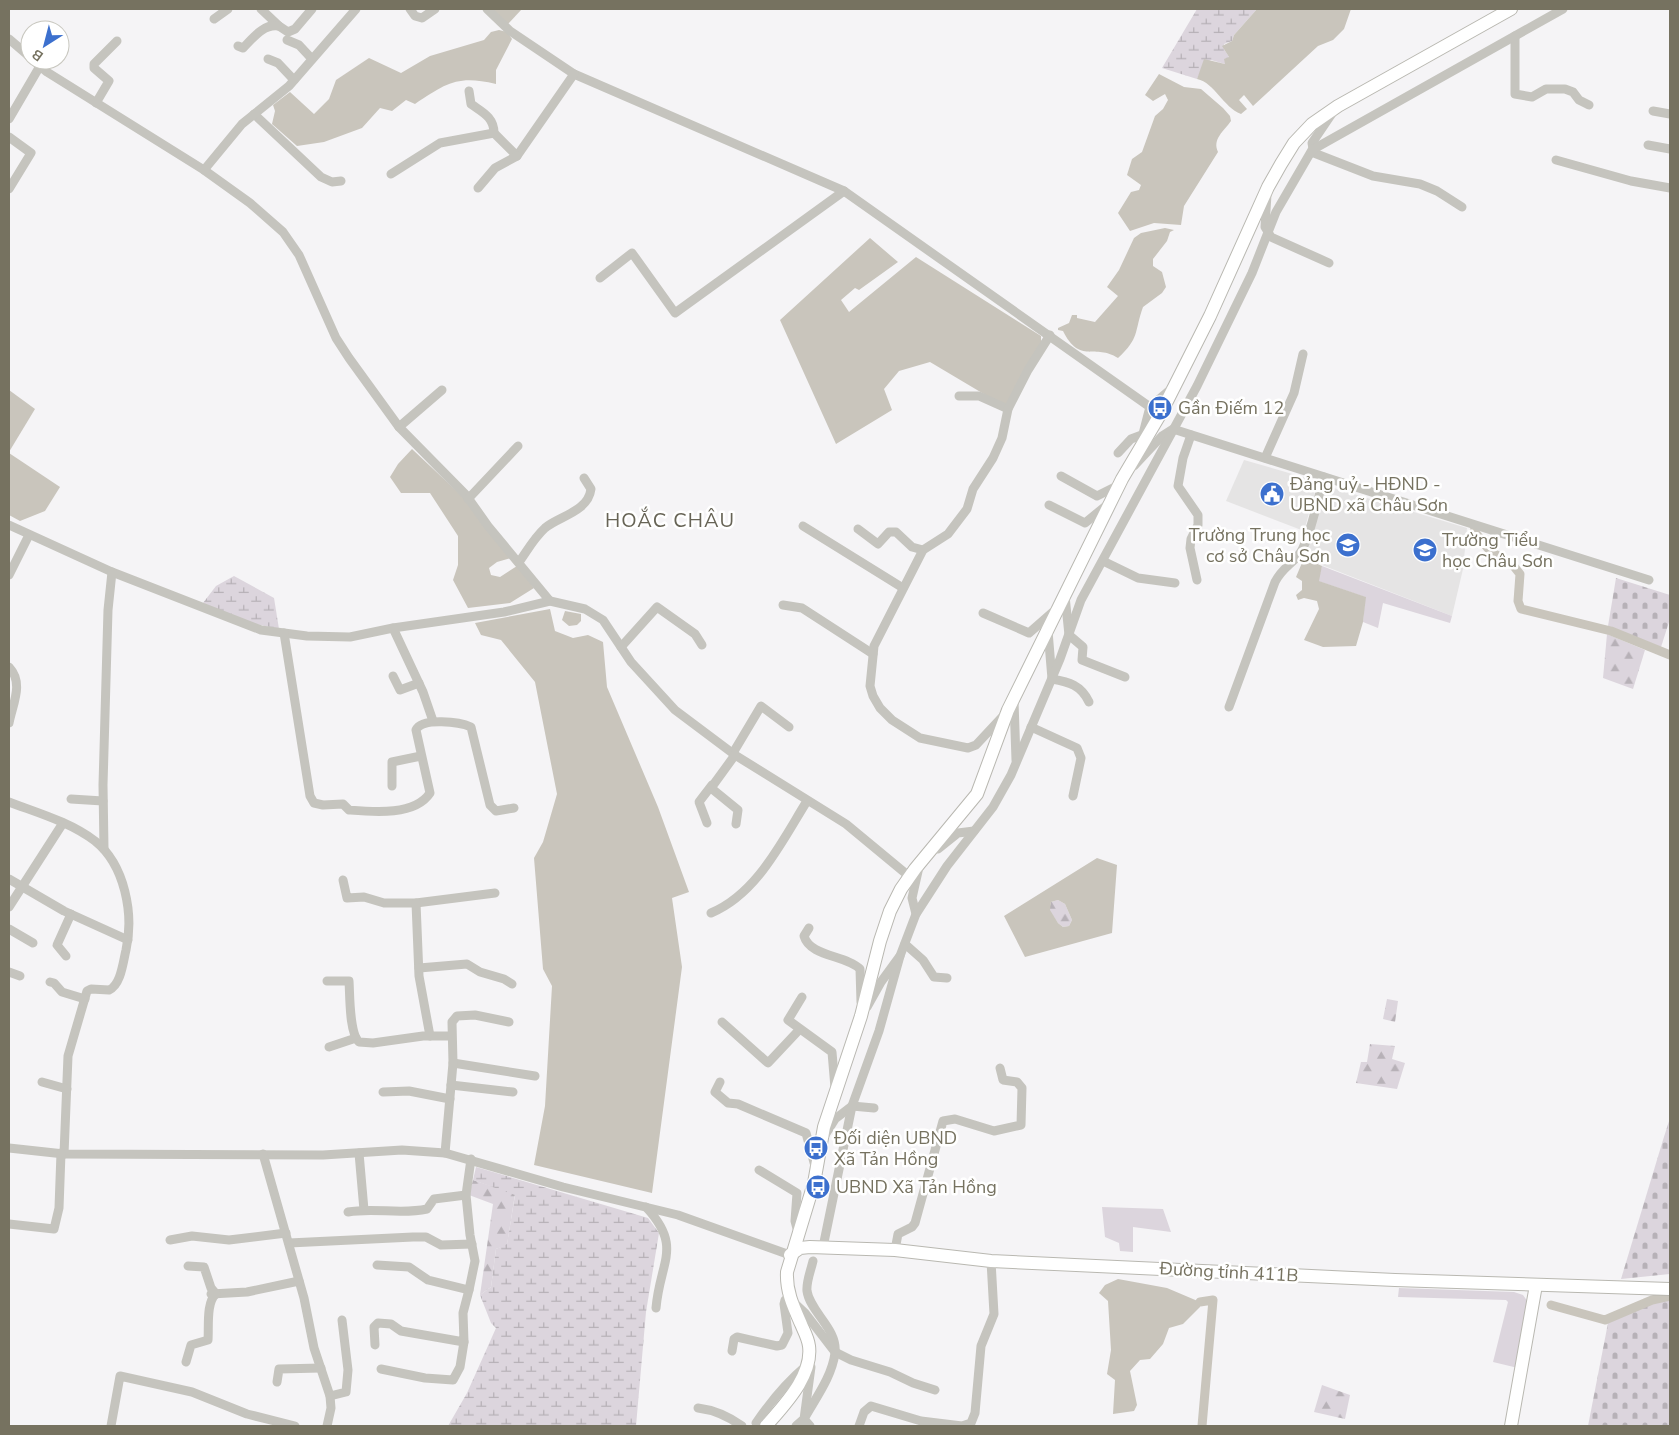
<svg xmlns="http://www.w3.org/2000/svg" width="1679" height="1435" viewBox="0 0 1679 1435" font-family="'Nunito Sans',sans-serif">
	<style>
		.built { fill: #e5e4e4 }
		.grass { fill: #dcd5dd }
		.forest { fill: url(#forest-firs) }
		.wetland { fill: url(#wetland-marsh) }
		.cemetery { fill: url(#cemetery-stones) }
		.water { fill: #c9c5bc; fill-rule: evenodd }
		.lines { fill: none; stroke-linecap: round; stroke-linejoin: round }
		.canal { stroke: #c9c5bc; stroke-width: 9 }
		.secondary-casing { stroke: #b9b8b1; stroke-width: 14 }
		.street { stroke: #c5c4be; stroke-width: 9 }
		.secondary { stroke: #fff; stroke-width: 12 }
		.labels { text-anchor: middle; stroke-width: 5; stroke-linejoin: round; paint-order: stroke }
		.poi-label { font-size: 18px; fill: #767260; stroke: #fff; text-anchor: start }
		.street-label { font-size: 18px; fill: #767260; stroke: #fff }
		.quarter-label { font-size: 20px; letter-spacing: 1px; fill: #676456; stroke: #fff }
	</style>
	<defs>
		<pattern id="forest-firs" width="22" height="20" patternUnits="userSpaceOnUse" patternTransform="scale(1.25)"><rect width="22" height="20" fill="#dcd5dd"/><path d="M5 1l3.5 6h-7zM16 11l3.5 6h-7z" fill="#b7b1b7"/></pattern>
		<pattern id="wetland-marsh" width="20" height="14" patternUnits="userSpaceOnUse" patternTransform="scale(1.25)"><rect width="20" height="14" fill="#dcd5dd"/><path d="M1 5h8M5 5V1M11 12h8M15 12V8" fill="none" stroke="#b7b1b7"/></pattern>
		<pattern id="cemetery-stones" width="16" height="16" patternUnits="userSpaceOnUse" patternTransform="scale(1.25)"><rect width="16" height="16" fill="#dcd5dd"/><path d="M2 7V4a2 2 0 0 1 4 0v3zM10 15v-3a2 2 0 0 1 4 0v3z" fill="#b7b1b7"/></pattern>
	</defs>
	<rect width="100%" height="100%" fill="#f5f4f6"/>
	<g class="built">
		<polygon points="1244,460 1313,480 1316,488 1304,531 1226,501"/>
		<polygon points="1327,486 1467,528 1463,569 1452,616 1304,558"/>
	</g>
	<g class="grass">
		<polygon points="1322,566 1452,616 1450,623 1383,603 1378,628 1363,622 1365,597 1318,581"/>
		<polygon points="1102,1207 1163,1209 1171,1232 1133,1227 1133,1252 1120,1251 1119,1243 1105,1237"/>
		<polygon points="1399,1288 1514,1292 1523,1295 1528,1302 1518,1368 1493,1362 1508,1302 1506,1300 1398,1297"/>
	</g>
	<g class="forest">
		<polygon points="1607,634 1645,650 1633,689 1603,678"/>
		<polygon points="1058,900 1065,904 1072,920 1069,926 1063,927 1058,923 1049,910 1051,902"/>
		<polygon points="1387,999 1398,1001 1395,1022 1383,1019"/>
		<polygon points="1370,1044 1395,1046 1392,1059 1405,1063 1397,1089 1356,1083 1361,1062 1367,1062"/>
		<polygon points="473,1180 515,1194 507,1245 496,1249 491,1287 480,1295 493,1204 469,1195"/>
		<polygon points="1322,1385 1350,1395 1345,1419 1314,1412"/>
	</g>
	<g class="wetland">
		<polygon points="1197,9 1257,9 1234,35 1232,41 1224,44 1224,49 1229,57 1225,64 1211,60 1204,64 1197,79 1162,68"/>
		<polygon points="234,576 274,598 279,629 250,623 203,603 216,586"/>
		<polygon points="476,1167 648,1218 659,1233 646,1312 636,1426 448,1426 467,1393 496,1328 491,1323 480,1295 491,1287 496,1249 507,1244 515,1195 473,1180"/>
	</g>
	<g class="cemetery">
		<polygon points="1616,578 1670,595 1670,619 1661,647 1608,626"/>
		<polygon points="1670,1118 1670,1274 1621,1279 1663,1140"/>
		<polygon points="1670,1299 1670,1426 1588,1426 1608,1323 1653,1302"/>
	</g>
	<g class="water">
		<polygon points="492,9 522,9 508,24"/>
		<path d="M1257 9H1351L1344 29 1333 40 1318 46 1253 106 1244 95 1239 100 1247 109 1241 114C1223 107 1215 83 1197 79L1204 59 1225 64 1224 59 1229 57 1222 46 1232 41 1234 35Z"/>
		<path d="M499 30 507 32 512 39 496 70V84C457 75 447 83 415 104L406 100 392 111 380 108 362 128 324 142 297 146 272 124 275 111 273 105 290 92 314 114 329 99 336 80 369 58 401 73 430 56 484 40 491 32Z"/>
		<path d="M1159 74 1184 87 1201 89 1223 108 1230 116 1231 121C1224 131 1212 139 1218 152L1184 206 1181 225 1154 223 1130 231 1118 213 1131 192 1139 190 1141 185 1127 175 1132 159 1142 152 1155 116 1163 109 1168 100 1165 94 1153 101 1145 95Z"/>
		<path d="M1165 228 1174 230 1170 232 1167 241 1153 259V266L1162 272 1166 287 1162 293 1143 307C1134 332 1140 338 1118 358 1095 343 1080 365 1063 331L1058 330V328L1069 323 1072 315H1077V318L1095 322 1118 296 1107 287 1119 270 1134 238 1141 233Z"/>
		<polygon points="870,238 898,262 859,290 855,288 841,300 849,312 916,257 1041,336 1041,345 1011,405 1004,406 930,362 899,371 884,389 892,410 836,444 780,320"/>
		<polygon points="9,390 35,409 9,452"/>
		<polygon points="412,449 464,498 511,558 497,562 489,568 491,575 500,577 517,566 534,588 510,603 468,608 453,580 458,565 458,536 430,493 401,493 390,477 398,464"/>
		<polygon points="9,453 60,487 45,511 20,521 9,515"/>
		<polygon points="1304,558 1322,566 1319,581 1366,597 1363,622 1356,646 1323,647 1304,640 1319,609 1317,601 1304,598 1298,600 1296,595 1302,590 1302,581 1296,577"/>
		<polygon points="550,609 555,631 573,638 588,635 603,642 607,687 658,807 689,892 672,898 682,967 652,1193 534,1165 545,1106 552,986 543,969 534,858 543,842 557,794 535,682 501,640 481,635 475,623"/>
		<polygon points="565,611 581,614 581,621 577,625 569,626 562,620"/>
		<path d="M1097 858 1117 865 1112 933 1025 957 1004 916ZM1058 900 1065 904 1072 920 1069 926 1063 927 1058 923 1050 910 1051 902Z"/>
		<polygon points="1118,1279 1167,1288 1200,1302 1200,1307 1183,1324 1169,1328 1163,1344 1150,1359 1140,1360 1130,1371 1137,1405 1134,1411 1113,1414 1115,1380 1107,1374 1111,1350 1108,1301 1099,1293 1105,1285"/>
	</g>
	<g class="lines">
		<g class="canal">
			<polyline points="1474,531 1490,551 1512,564 1520,574 1518,601 1521,609 1611,631 1670,655"/>
			<polyline points="1200,1302 1213,1300 1202,1426"/>
			<polyline points="1551,1305 1605,1320 1652,1300 1670,1296"/>
		</g>
		<defs>
			<g id="secondary">
				<polyline points="790,1255 800,1248 810,1247 895,1250 991,1261 1395,1280 1670,1289"/>
				<path d="M766 1426C784 1405 813 1376 809 1346 808 1338 804 1331 801 1324 793 1306 786 1291 787 1272L814 1183 824 1127 861 1016 880 941 890 911 901 889 915 869 977 794 1008 710 1122 479 1161 413 1210 316 1268 187 1281 164 1294 143 1312 124 1338 106 1511 9"/>
				<polyline points="1511,1426 1536,1285"/>
			</g>
		</defs>
		<use href="#secondary" class="secondary-casing"/>
		<g class="street">
			<polyline points="261,9 279,26 288,32 295,29 312,9"/>
			<polyline points="410,9 415,16 422,18 435,9"/>
			<polyline points="487,9 510,31 574,74 844,191 1150,407"/>
			<polyline points="214,19 228,9"/>
			<polyline points="1515,36 1515,94 1532,97 1546,89 1565,89 1573,92 1579,100 1589,105"/>
			<polyline points="9,39 30,57"/>
			<polyline points="287,40 299,45 312,59"/>
			<path d="M238 46 243 48C253 38 264 23 279 26"/>
			<polyline points="268,59 278,63 294,80"/>
			<polyline points="33,60 47,72 204,170 250,203 283,232 299,255 336,338 349,358 399,427 466,495 488,526 550,601"/>
			<path d="M469 91 471 104C482 112 494 117 494 133"/>
			<polyline points="96,103 109,81 94,68 94,64 117,41"/>
			<polyline points="1653,111 1670,114"/>
			<polyline points="1333,112 1312,143 1314,153 1373,176 1420,184 1437,191 1462,207"/>
			<polyline points="254,114 321,177 332,182 341,181"/>
			<polyline points="9,119 40,66"/>
			<polyline points="9,137 31,153 9,189"/>
			<polyline points="1648,145 1670,149"/>
			<polyline points="1556,160 1631,181 1670,188"/>
			<polyline points="204,170 242,124 289,86 356,9"/>
			<polyline points="391,174 440,143 494,133 517,156 574,74"/>
			<polyline points="478,188 495,168 517,156"/>
			<polyline points="1267,194 1265,227 1271,237 1329,263"/>
			<polyline points="600,278 632,253 675,313 844,191"/>
			<polyline points="959,396 979,396 1008,409"/>
			<polyline points="399,427 442,390"/>
			<polyline points="1143,434 1150,407 1170,390"/>
			<polyline points="1191,435 1183,458 1178,486 1198,515 1198,525 1191,539 1190,548 1197,580"/>
			<polyline points="1118,453 1131,439 1147,433"/>
			<polyline points="1265,458 1294,393 1303,354"/>
			<polyline points="1134,466 1162,436 1173,429 1649,580"/>
			<polyline points="1061,476 1097,496 1117,486"/>
			<polyline points="468,499 518,446"/>
			<polyline points="1049,505 1085,523 1107,505"/>
			<polyline points="9,525 112,572 261,630 307,636 350,637 393,628 504,612 550,601 585,609 603,620 631,662 675,710 735,755 846,824 910,877"/>
			<polyline points="803,526 903,588"/>
			<polyline points="858,529 878,544 889,532 896,532 912,547 923,550"/>
			<polyline points="1103,561 1138,578 1175,583"/>
			<path d="M519 562C527 551 534 538 545 528 559 516 588 512 591 489L584 478"/>
			<polyline points="9,575 29,535"/>
			<polyline points="1065,596 1069,635 1083,647 1082,660 1125,677"/>
			<polyline points="783,605 802,608 873,654"/>
			<polyline points="983,613 1029,633 1053,612"/>
			<polyline points="393,628 423,692 433,721"/>
			<path d="M1048 631 1052 679C1069 682 1081 685 1089 702"/>
			<path d="M284 633 310 796 314 803 323 805 343 804 349 810C373 812 415 816 430 793L416 730C422 717 460 722 471 727L490 805 496 811 514 808"/>
			<polyline points="621,647 657,607 695,634 702,645"/>
			<path d="M9 667C24 683 13 703 9 723"/>
			<polyline points="393,676 400,690 419,683"/>
			<polyline points="1014,701 1016,760"/>
			<path d="M1229 707 1275 582C1283 566 1295 563 1302 550 1313 528 1317 500 1324 477"/>
			<polyline points="1004,715 976,745 968,748 920,738 892,720 880,708 873,696 870,686 874,646 923,550 948,534 967,509 973,489 993,458 1002,438 1008,409 1028,370 1050,335"/>
			<polyline points="1031,727 1077,748 1081,758 1073,796"/>
			<polyline points="733,753 761,706 789,727"/>
			<polyline points="735,755 711,788 738,810 736,824"/>
			<polyline points="392,786 392,762 421,756"/>
			<polyline points="71,799 103,801"/>
			<path d="M9 802C38 813 70 822 95 841 125 865 134 914 126 950 123 962 121 985 109 990L91 989 87 991 68 1056 64 1154"/>
			<polyline points="707,823 699,802 712,785"/>
			<polyline points="104,849 103,785 108,610 112,572"/>
			<polyline points="938,849 958,833 974,831"/>
			<polyline points="9,879 64,911 128,940"/>
			<polyline points="343,880 347,898 364,897 384,903 416,903 495,893"/>
			<polyline points="416,903 419,976 430,1036"/>
			<polyline points="9,907 63,823"/>
			<path d="M711 913C757 894 782 841 807 801"/>
			<polyline points="916,914 912,898 919,867"/>
			<path d="M809 928 804 936C810 957 846 955 860 969L861 1002"/>
			<polyline points="9,929 33,943"/>
			<polyline points="905,944 923,960 934,977 947,978"/>
			<polyline points="66,956 57,945 71,914"/>
			<polyline points="419,968 467,964 480,972 504,979 512,984"/>
			<polyline points="9,972 20,976"/>
			<path d="M327 981H349C350 995 349 1033 359 1042L373 1043 423 1036H451"/>
			<polyline points="50,982 54,983 62,992 85,999"/>
			<polyline points="802,997 788,1020 832,1052 835,1088"/>
			<polyline points="867,1007 881,982 900,956 916,914 947,866 993,807 1011,775 1060,659 1081,600 1197,386 1252,273 1276,212 1312,150 1563,9"/>
			<polyline points="722,1022 768,1063 799,1030"/>
			<polyline points="329,1047 356,1038"/>
			<polyline points="453,1063 535,1076"/>
			<polyline points="42,1082 67,1089"/>
			<polyline points="720,1082 715,1092 728,1103 738,1104 806,1133 815,1166"/>
			<polyline points="451,1085 513,1092"/>
			<polyline points="383,1092 409,1091 450,1099"/>
			<polyline points="825,1135 835,1119 852,1106 874,1108"/>
			<polyline points="9,1148 64,1154 323,1155 402,1150 445,1153 563,1187 678,1215 790,1255"/>
			<polyline points="359,1153 364,1210"/>
			<polyline points="445,1153 453,1063 452,1022 457,1016 475,1015 509,1022"/>
			<polyline points="263,1154 304,1298 314,1348 330,1396 331,1408 327,1426"/>
			<polyline points="759,1170 797,1193 795,1221 798,1232"/>
			<path d="M646 1207C683 1247 660 1261 656 1308"/>
			<path d="M348 1212C374 1207 400 1215 427 1209L434 1199 466 1195"/>
			<polyline points="9,1224 54,1229 59,1208 61,1153"/>
			<polyline points="170,1240 192,1236 229,1240 286,1233"/>
			<polyline points="289,1243 413,1237 426,1237 441,1245 472,1244"/>
			<polyline points="823,1247 852,1106 879,1031 900,956"/>
			<polyline points="895,1250 898,1234 912,1227 915,1223 943,1121 955,1119 994,1131 1021,1125 1022,1088 1017,1082 1003,1080 1000,1068"/>
			<polyline points="377,1265 409,1267 428,1280 469,1290 475,1261 470,1235 466,1195 471,1159"/>
			<polyline points="211,1294 247,1292 299,1281"/>
			<polyline points="375,1345 374,1327 378,1323 391,1324 401,1331 464,1342 463,1313 469,1290"/>
			<polyline points="732,1351 734,1339 737,1337 777,1346 782,1345 788,1333 784,1304 785,1300 789,1298 805,1313 835,1352 851,1360 890,1372 913,1383 935,1390"/>
			<path d="M186 1362 191 1345 208 1340C209 1327 206 1302 216 1294L211 1288 204 1267 188 1266"/>
			<polyline points="381,1369 425,1378 453,1380 460,1367 464,1342"/>
			<polyline points="277,1382 279,1369 321,1368"/>
			<polyline points="330,1396 346,1392 348,1370 342,1320"/>
			<path d="M698 1408C715 1410 728 1416 742 1426"/>
			<path d="M756 1423C771 1401 786 1383 806 1366"/>
			<polyline points="111,1426 120,1376 192,1392 247,1414 295,1426"/>
			<polyline points="796,1426 804,1419 811,1367"/>
			<path d="M810 1426 804 1419C815 1399 832 1377 835 1353 838 1329 810 1312 807 1291 806 1282 811 1270 813 1261"/>
			<polyline points="859,1426 864,1412 871,1406 921,1421 962,1426 971,1423 975,1413 981,1346 994,1314 991,1261"/>
		</g>
		<use href="#secondary" class="secondary"/>
	</g>
	<defs>
		<symbol id="bus-disc" viewBox="-11 -11 22 22"><circle r="9.5" fill="#3c70ce" stroke="#fff"/><path d="M-5-6H5V4H4V6H2V4H-2V6H-4V4H-5ZM-3.5-4V0h7V-4ZM-3.5 1.2v1.5H-2V1.2ZM2 1.2v1.5H3.5V1.2Z" fill="#fff"/></symbol>
		<symbol id="civic-disc" viewBox="-11 -11 22 22"><circle r="9.5" fill="#3c70ce" stroke="#fff"/><path d="M-.6-6.5H3V-4.5H.6V-3L4-1V1h2V6H-6V1h2V-1L-.6-3ZM-1.2 2.5V6h2.4V2.5Z" fill="#fff"/></symbol>
		<symbol id="school-disc" viewBox="-11 -11 22 22"><circle r="9.5" fill="#3c70ce" stroke="#fff"/><path d="M0-5L7-2L0 1L-7-2ZM-4 1L0 2.5L4 1V4Q0 6-4 4Z" fill="#fff"/></symbol>
	</defs>
	<g fill-rule="evenodd">
		<use href="#bus-disc" x="1146" y="394" width="28" height="28"/>
		<use href="#civic-disc" x="1258" y="480" width="28" height="28"/>
		<use href="#school-disc" x="1334" y="531" width="28" height="28"/>
		<use href="#school-disc" x="1411" y="536" width="28" height="28"/>
		<use href="#bus-disc" x="802" y="1134" width="28" height="28"/>
		<use href="#bus-disc" x="804" y="1173" width="28" height="28"/>
	</g>
	<g class="labels">
		<g class="poi-label">
			<text x="1178" y="414">Gần Điếm 12</text>
			<text x="1290" y="490">Đảng uỷ - HĐND -<tspan x="1290" dy="21">UBND xã Châu Sơn</tspan></text>
			<text x="1330" y="541" text-anchor="end">Trường Trung học<tspan x="1330" dy="21">cơ sở Châu Sơn</tspan></text>
			<text x="1442" y="546">Trường Tiểu<tspan x="1442" dy="21">học Châu Sơn</tspan></text>
			<text x="834" y="1144">Đối diện UBND<tspan x="834" dy="21">Xã Tản Hồng</tspan></text>
			<text x="836" y="1193">UBND Xã Tản Hồng</text>
		</g>
		<g class="street-label">
			<text transform="translate(1229 1272) rotate(3)" y="6">Đường tỉnh 411B</text>
		</g>
		<g class="quarter-label">
			<text x="670" y="527">HOẮC CHÂU</text>
		</g>
	</g>
	<rect width="1679" height="1435" fill="none" stroke="#767260" stroke-width="20"/>
	<g transform="translate(45 45) rotate(216)"><circle r="24" fill="#ffffff" stroke="#c8c7bf"/>
	<path d="M0-4L9 19L0 12L-9 19Z" fill="#3c70ce"/>
	<text y="-8" font-size="14" font-weight="bold" text-anchor="middle" fill="#767260">B</text>
	</g>
</svg>
